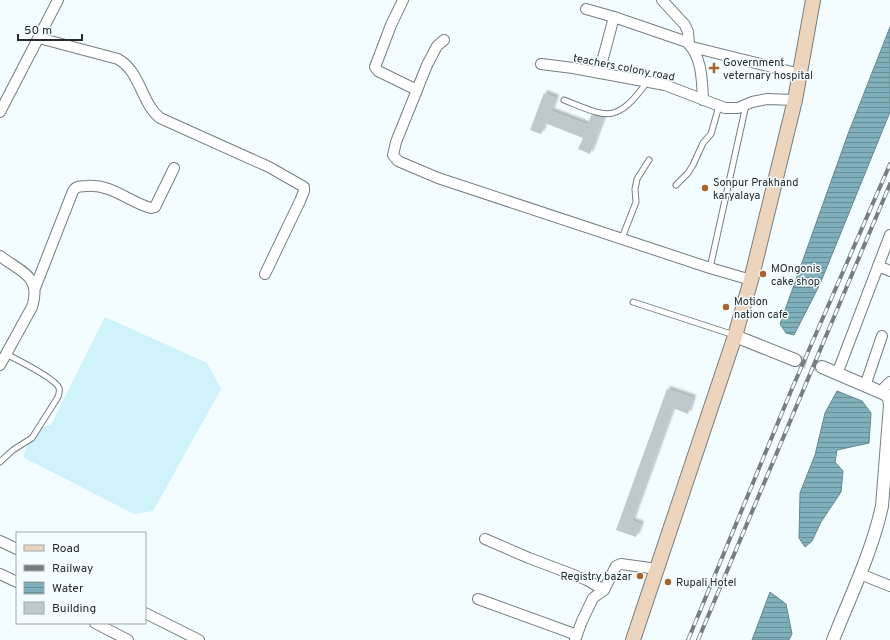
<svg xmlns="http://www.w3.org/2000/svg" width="890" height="640" viewBox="0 0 890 640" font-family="Overpass,sans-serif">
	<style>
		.garden { fill: #cff2fb }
		.water { fill: url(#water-rules); stroke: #658891 }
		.building { fill: #bfc8ca; filter: url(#shadow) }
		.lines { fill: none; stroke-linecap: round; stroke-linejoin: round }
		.tertiary-tunnel { stroke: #cad2d4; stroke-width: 12; stroke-dasharray: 12 6; stroke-linecap: butt }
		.service-casing { stroke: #767e80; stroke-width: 7 }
		.minor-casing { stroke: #767e80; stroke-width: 12 }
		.tertiary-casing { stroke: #767e80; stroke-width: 14 }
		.secondary-casing { stroke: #767e80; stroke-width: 16 }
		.service { stroke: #fff; stroke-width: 5 }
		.minor { stroke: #fff; stroke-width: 10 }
		.tertiary { stroke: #fff; stroke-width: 12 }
		.secondary { stroke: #edd4bd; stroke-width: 14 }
		.rail-casing { stroke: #787e7f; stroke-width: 4 }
		.rail { stroke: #f3fcfe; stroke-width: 2.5; stroke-dasharray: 8; stroke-linecap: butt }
		.poi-dot { fill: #a66530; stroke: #f3fcfe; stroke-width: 1.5 }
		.labels { text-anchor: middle; stroke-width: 3; stroke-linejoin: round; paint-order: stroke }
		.poi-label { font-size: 11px; fill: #282b2c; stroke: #f3fcfe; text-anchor: start }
		.street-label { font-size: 11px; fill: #282b2c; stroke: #f3fcfe }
	</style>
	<defs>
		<pattern id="water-rules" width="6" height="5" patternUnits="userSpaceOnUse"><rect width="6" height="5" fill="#7fb0bc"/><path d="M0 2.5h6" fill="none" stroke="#688f99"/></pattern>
		<filter id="shadow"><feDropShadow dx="3" dy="-3" stdDeviation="1" flood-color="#0004"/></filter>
	</defs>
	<rect width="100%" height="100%" fill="#f3fcfe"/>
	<polygon class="garden" points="105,317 207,363 221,389 153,511 134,514 23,457 33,430 51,425"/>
	<g class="water">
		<polygon points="890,27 890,112 820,284 794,335 786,333 780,324 848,134"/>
		<polygon points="837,391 862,401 871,413 869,443 837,450 835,462 843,471 841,492 821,522 812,541 805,547 799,538 800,493 815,455 825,413"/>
		<polygon points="770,592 786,604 792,634 789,640 752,640"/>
	</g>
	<g class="building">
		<polygon points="544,93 556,98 551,111 588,125 591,115 603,119 590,154 578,149 583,138 545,123 541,134 530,130"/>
		<polygon points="667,389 693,398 688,414 673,408 632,521 641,524 636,537 616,530"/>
	</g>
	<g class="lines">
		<polyline class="tertiary-tunnel" points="795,360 822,367"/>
		<defs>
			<g id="service">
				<path d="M564 100C607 117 616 125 647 82"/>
				<polyline points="676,185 688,173 693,165 703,143 711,134 719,106"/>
				<polyline points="622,238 636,202 635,189 637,179 649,160"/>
				<polyline points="710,268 746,105"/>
				<polyline points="633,302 734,335"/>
				<path d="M0 462 13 450 32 438 58 397C59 394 60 391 59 388 56 379 16 359 6 354"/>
			</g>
			<g id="minor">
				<polyline points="403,0 391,25 375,67 378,71 417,90"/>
				<polyline points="662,0 685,25 688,32 689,44"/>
				<path d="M586 9 614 17 687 42C702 57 702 79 703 100"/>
				<path d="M39 38 118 59C141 72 141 103 160 118L269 167 304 187V191L300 201 265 274"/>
				<polyline points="444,40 437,46 427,65 396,142 393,155 398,161 438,178 710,268 751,280"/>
				<polyline points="692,47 800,74"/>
				<polyline points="541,64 573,68 665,85 725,108 738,108 752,102 767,99 795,100"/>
				<polyline points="599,73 614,17"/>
				<polyline points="0,112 58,0"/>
				<path d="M0 256C21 272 42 276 32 307L0 365"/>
				<polyline points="878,266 890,271"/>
				<path d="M35 288 73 191C76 186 81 186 87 186 112 184 129 202 151 208L155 207 174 168"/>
				<polyline points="837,374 890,235"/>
				<polyline points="865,386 882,336"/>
				<polyline points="880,392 890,382"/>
				<polyline points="485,539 529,558 587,580 604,590"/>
				<polyline points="0,541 17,549"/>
				<polyline points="0,574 17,582"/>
				<polyline points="860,574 890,586"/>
				<polyline points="478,599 577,635"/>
				<polyline points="145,613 199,640"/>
				<polyline points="95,623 128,640"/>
				<polyline points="575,640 582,621 593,598 604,590 616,566 621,564 657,569"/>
			</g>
			<g id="tertiary">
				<polyline points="735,336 795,360"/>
				<path d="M822 367 885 394 889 398 890 405 882 506C872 552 850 597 833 640"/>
			</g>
			<polyline id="secondary" points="633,640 735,336 751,280 795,100 813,0"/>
		</defs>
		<use href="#service" class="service-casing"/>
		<use href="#minor" class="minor-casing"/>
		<use href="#tertiary" class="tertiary-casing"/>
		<use href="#secondary" class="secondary-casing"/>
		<use href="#service" class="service"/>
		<use href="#minor" class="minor"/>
		<use href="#tertiary" class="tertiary"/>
		<use href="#secondary" class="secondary"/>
		<defs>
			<g id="rail">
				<polyline points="688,640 791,391 890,164"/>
				<polyline points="698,640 890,184"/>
			</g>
		</defs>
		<use href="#rail" class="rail-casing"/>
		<use href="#rail" class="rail"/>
	</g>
	<g class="poi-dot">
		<path d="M712 62h4v4h4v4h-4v4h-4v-4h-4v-4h4z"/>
		<circle cx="705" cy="188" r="4"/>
		<circle cx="763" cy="274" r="4"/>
		<circle cx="726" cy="307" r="4"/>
		<circle cx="640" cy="576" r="4"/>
		<circle cx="668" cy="582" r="4"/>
	</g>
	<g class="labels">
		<g class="poi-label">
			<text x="723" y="66">Government<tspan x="723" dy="13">veternary hospital</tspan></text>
			<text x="713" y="186">Sonpur Prakhand<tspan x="713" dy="13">karyalaya</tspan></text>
			<text x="771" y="272">MOngonis<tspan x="771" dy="13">cake shop</tspan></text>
			<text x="734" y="305">Motion<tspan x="734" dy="13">nation cafe</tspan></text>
			<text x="632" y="580" text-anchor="end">Registry bazar</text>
			<text x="676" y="586">Rupali Hotel</text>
		</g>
		<g class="street-label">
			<text transform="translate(624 67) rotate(11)" y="4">teachers colony road</text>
		</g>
	</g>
	<rect x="16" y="532" width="130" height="92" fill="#f3fcfe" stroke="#a2a8aa"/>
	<rect x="24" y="545" width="20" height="6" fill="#edd4bd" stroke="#a2a8aa"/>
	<text x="52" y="552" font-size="12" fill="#282b2c">Road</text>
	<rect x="24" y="565" width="20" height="6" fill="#787e7f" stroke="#a2a8aa"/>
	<text x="52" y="572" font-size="12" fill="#282b2c">Railway</text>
	<rect x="24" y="582" width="20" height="12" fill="url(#water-rules)" stroke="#a2a8aa"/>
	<text x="52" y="592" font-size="12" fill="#282b2c">Water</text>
	<rect x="24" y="602" width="20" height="12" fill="#bfc8ca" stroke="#a2a8aa"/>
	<text x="52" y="612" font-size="12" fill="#282b2c">Building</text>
	<path d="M18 34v6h64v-6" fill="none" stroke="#282b2c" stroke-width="2"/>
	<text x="24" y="34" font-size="12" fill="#282b2c" stroke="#f3fcfe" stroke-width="3" paint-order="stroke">50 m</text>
</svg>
